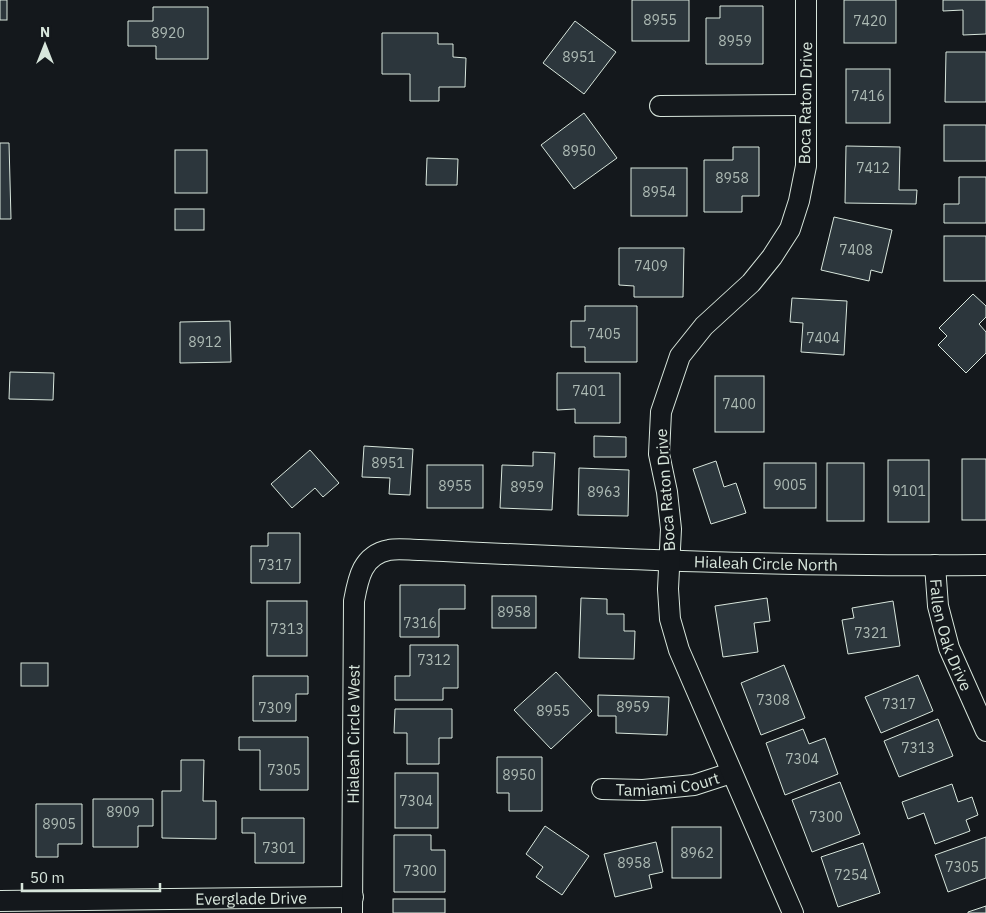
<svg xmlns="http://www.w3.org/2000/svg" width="986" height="913" viewBox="0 0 986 913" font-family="'IBM Plex Sans',sans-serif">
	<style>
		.building { fill: #2c363c; stroke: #d8e6dc }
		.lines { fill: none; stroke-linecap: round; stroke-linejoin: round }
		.minor-casing { stroke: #d8e6dc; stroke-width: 22 }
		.minor { stroke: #14181c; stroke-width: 20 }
		.labels { text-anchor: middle; stroke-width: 4; stroke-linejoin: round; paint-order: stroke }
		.number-label { font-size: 14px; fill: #adbab4 }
		.street-label { font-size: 16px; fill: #d8e6dc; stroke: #14181c }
	</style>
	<rect width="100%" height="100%" fill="#14181c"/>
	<g class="building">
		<rect x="0" y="0" width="7" height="20"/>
		<rect x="632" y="0" width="57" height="41"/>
		<rect x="844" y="0" width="52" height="43"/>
		<polygon points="943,0 986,0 986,34 963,35 963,10 943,11"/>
		<polygon points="720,6 763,6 763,64 706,64 706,18 720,18"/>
		<polygon points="153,7 208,7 208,59 156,59 156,46 128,46 128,21 153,21"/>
		<polygon points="575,21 616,52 584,94 543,63"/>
		<polygon points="382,33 438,33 438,44 453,44 453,57 466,58 465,87 439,87 439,101 410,101 410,74 382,74"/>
		<polygon points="946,52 986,52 986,102 945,102"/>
		<rect x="846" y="69" width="44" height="54"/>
		<polygon points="584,113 617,158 574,189 541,145"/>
		<rect x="944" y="125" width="42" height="36"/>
		<polygon points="0,143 9,143 11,219 0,219"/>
		<polygon points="846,146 900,147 899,190 917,190 916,204 845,203"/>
		<polygon points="733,147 759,147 759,196 742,196 742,212 704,212 704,160 733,160"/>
		<rect x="175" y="150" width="32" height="43"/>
		<polygon points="427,158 458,159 457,185 426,185"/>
		<rect x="631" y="168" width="56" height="48"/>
		<polygon points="959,177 986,177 986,223 944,223 944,204 959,204"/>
		<rect x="175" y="209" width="29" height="21"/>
		<polygon points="834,217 892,230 882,273 871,270 869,281 821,270"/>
		<rect x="944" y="236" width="42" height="45"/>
		<polygon points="619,248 684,248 683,297 634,297 634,286 619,285"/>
		<polygon points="973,294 986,306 986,317 979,324 986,332 986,353 966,373 938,345 947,336 939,328"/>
		<polygon points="792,298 847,301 844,355 801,352 803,323 790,322"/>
		<polygon points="585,306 637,306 637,362 585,362 585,347 571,347 571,321 585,321"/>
		<polygon points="230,321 231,362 180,363 180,322"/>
		<polygon points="10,372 54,373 53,400 9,399"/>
		<polygon points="557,373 620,373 620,423 575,423 575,409 557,410"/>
		<rect x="715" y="376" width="49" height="56"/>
		<polygon points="594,436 626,437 626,457 594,457"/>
		<polygon points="364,446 413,449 410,495 389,494 390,478 362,477"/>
		<polygon points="310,450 339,483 323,497 315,488 292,508 271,484"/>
		<polygon points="533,452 555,453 552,510 500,508 502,465 533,466"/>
		<rect x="962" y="459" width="24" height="61"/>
		<rect x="888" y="460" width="41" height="62"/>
		<polygon points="716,461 724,487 736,483 746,513 711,524 693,469"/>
		<rect x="764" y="463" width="52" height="45"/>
		<rect x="827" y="463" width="37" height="58"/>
		<rect x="427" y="465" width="56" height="43"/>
		<polygon points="579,468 629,470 628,516 578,515"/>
		<polygon points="268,533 300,533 300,583 251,583 251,546 268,546"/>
		<polygon points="400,585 465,585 465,609 439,609 439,637 400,637"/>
		<rect x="492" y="596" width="44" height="32"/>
		<polygon points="581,598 607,599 607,614 624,614 624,631 635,631 634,659 579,658"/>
		<polygon points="767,598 770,621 754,623 758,652 723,657 715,606"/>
		<rect x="267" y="601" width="40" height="55"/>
		<polygon points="893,601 900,646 848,654 842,620 854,618 852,608"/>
		<polygon points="410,645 458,645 458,688 443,688 443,700 395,700 395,676 410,676"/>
		<rect x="21" y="663" width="27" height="23"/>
		<polygon points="784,665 805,718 761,735 741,683"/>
		<polygon points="556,672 592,711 551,749 514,710"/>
		<polygon points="918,675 933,711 881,733 865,697"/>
		<polygon points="253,676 308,676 308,694 296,694 296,721 253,721"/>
		<polygon points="598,695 669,697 667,735 616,733 616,716 598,716"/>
		<polygon points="395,709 452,709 452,738 439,738 439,764 407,764 407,733 394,733"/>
		<polygon points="938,719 953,756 899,777 884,741"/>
		<polygon points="803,729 809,744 825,738 838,774 785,795 766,743"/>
		<polygon points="239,737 308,737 308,790 260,790 260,750 239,750"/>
		<polygon points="497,757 542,757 542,811 509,811 509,793 497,793"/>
		<polygon points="181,760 204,760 203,801 216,801 216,839 162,838 162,791 181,791"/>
		<rect x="395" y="773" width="43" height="55"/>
		<polygon points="840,782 860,834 812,852 792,800"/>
		<polygon points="952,784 958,802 972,797 978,815 966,820 970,831 935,844 924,813 908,819 902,802"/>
		<polygon points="93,799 153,799 153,826 138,826 138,847 93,847"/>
		<polygon points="36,804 82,804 82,844 58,844 58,857 36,857"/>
		<polygon points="242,818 304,818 304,863 255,863 255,833 242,833"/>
		<polygon points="545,826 589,856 562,895 536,877 543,867 526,854"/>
		<rect x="672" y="827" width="49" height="51"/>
		<polygon points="394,835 431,835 431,850 445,850 445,892 394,892"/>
		<polygon points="986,837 986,878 948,892 935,855"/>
		<polygon points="656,842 663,872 649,875 652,888 615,897 604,854"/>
		<polygon points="863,843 880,893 838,907 821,857"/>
		<rect x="393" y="899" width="52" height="14"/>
		<polygon points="986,906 986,913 968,913 968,912"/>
	</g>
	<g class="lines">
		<defs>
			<g id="minor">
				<polyline points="660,106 805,105"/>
				<path id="s1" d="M935 565 938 606 949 648 986 731"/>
				<path id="s2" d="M602 789 643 790 694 785 731 773"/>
				<path id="s3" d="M0 901 353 897"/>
				<path id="s4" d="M352 913 354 601C358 579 362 555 389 550 398 548 410 550 420 550 609 559 797 567 986 565"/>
				<polyline points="793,913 679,650 670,619 668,589 671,529 667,492 659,454 661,412 680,356 704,326 751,283 772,257 790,229 799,201 806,166 806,0"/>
			</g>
		</defs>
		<use href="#minor" class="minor-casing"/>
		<use href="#minor" class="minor"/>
	</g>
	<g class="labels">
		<g class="number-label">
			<text x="660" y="25">8955</text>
			<text x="870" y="26">7420</text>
			<text x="168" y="38">8920</text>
			<text x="735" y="46">8959</text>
			<text x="579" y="62">8951</text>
			<text x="868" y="101">7416</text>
			<text x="579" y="156">8950</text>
			<text x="873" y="173">7412</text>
			<text x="732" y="183">8958</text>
			<text x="659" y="197">8954</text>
			<text x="856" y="255">7408</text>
			<text x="651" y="271">7409</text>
			<text x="604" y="339">7405</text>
			<text x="823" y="343">7404</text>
			<text x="205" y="347">8912</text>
			<text x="589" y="396">7401</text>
			<text x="739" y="409">7400</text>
			<text x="388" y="468">8951</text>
			<text x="790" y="490">9005</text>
			<text x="455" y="491">8955</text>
			<text x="527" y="492">8959</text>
			<text x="909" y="496">9101</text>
			<text x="604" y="497">8963</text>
			<text x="275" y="570">7317</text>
			<text x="514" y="617">8958</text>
			<text x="420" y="628">7316</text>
			<text x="287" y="634">7313</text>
			<text x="871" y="638">7321</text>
			<text x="434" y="665">7312</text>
			<text x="773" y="705">7308</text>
			<text x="899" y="709">7317</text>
			<text x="633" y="712">8959</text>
			<text x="275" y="713">7309</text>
			<text x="553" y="716">8955</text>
			<text x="918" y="753">7313</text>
			<text x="802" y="764">7304</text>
			<text x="284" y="775">7305</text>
			<text x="519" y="780">8950</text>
			<text x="416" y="806">7304</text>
			<text x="123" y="817">8909</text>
			<text x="826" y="822">7300</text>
			<text x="59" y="829">8905</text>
			<text x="279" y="853">7301</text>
			<text x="697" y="858">8962</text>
			<text x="634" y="868">8958</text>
			<text x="962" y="872">7305</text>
			<text x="420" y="876">7300</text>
			<text x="851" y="880">7254</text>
		</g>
		<g class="street-label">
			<text transform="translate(805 103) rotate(-89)" y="6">Boca Raton Drive</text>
			<text transform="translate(665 490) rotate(-94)" y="6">Boca Raton Drive</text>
			<text dy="6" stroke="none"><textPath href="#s4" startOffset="756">Hialeah Circle North</textPath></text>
			<text dy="6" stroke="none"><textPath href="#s1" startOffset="72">Fallen Oak Drive</textPath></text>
			<text dy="6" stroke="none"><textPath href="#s4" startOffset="179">Hialeah Circle West</textPath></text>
			<text dy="6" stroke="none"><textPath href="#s2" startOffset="66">Tamiami Court</textPath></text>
			<text dy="6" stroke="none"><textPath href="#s3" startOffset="251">Everglade Drive</textPath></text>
		</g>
	</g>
	<g transform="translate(45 45)" stroke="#14181c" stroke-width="4" paint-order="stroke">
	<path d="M0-4L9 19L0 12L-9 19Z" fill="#d8e6dc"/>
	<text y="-8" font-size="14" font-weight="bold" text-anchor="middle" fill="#d8e6dc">N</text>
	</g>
	<path d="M22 883v8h138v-8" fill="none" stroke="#d8e6dc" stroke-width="2.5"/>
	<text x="30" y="883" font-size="15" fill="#d8e6dc" stroke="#14181c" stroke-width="4" paint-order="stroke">50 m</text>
</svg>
